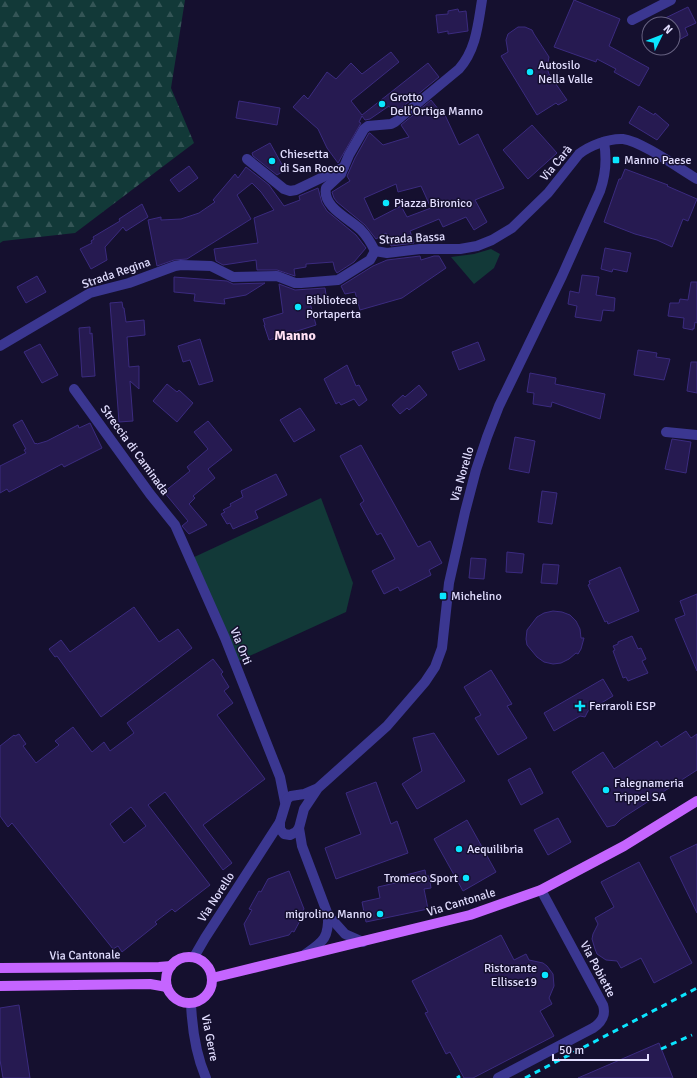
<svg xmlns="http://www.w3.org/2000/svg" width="697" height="1078" viewBox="0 0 697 1078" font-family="Signika,sans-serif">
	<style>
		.forest { fill: url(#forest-firs) }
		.park { fill: #123938 }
		.building { fill: #261a51; stroke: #3b2b7f; fill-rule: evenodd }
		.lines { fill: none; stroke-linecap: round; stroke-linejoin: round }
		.minor { stroke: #3b3791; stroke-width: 10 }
		.major { stroke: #c565ff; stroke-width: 10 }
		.rail { stroke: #0ae6ff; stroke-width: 3; stroke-dasharray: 6 5; stroke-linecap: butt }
		.poi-dot { fill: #0ae6ff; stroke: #15102f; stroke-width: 1.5 }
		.labels { text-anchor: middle; stroke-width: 3; stroke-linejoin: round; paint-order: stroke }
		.poi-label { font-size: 12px; fill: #e2deff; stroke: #15102f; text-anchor: start }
		.street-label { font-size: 12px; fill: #e2deff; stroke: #15102f }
		.quarter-label { font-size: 14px; font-weight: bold; fill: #ffe0f4; stroke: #15102f }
	</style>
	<defs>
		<pattern id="forest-firs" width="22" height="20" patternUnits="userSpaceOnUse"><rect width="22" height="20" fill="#123938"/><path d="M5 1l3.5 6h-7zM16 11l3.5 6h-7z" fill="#345556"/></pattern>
	</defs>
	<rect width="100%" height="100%" fill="#15102f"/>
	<polygon class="forest" points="0,0 185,0 171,88 194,143 75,233 3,241 0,243"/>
	<g class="park">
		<polygon points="491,249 500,254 494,268 474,284 451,257 474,254"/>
		<polygon points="321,498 353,583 346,612 234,663 190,559"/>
	</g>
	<g class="building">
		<polygon points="574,0 620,19 609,46 649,68 639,86 614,72 616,69 597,59 596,62 554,47"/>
		<polygon points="688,7 696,23 685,28 688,35 673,43 673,24 653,24"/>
		<polygon points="458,9 459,12 466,11 468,31 448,34 448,31 438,33 436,15 448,14 448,11"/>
		<polygon points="518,27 525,27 532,30 534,34 549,57 547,68 549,74 567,100 558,105 556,103 537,115 501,56 508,52 506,40 508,34"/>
		<polygon points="391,52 399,62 351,101 362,115 428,63 439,77 394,114 389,106 370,119 365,120 362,116 359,122 361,123 338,163 327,148 318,129 293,107 304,95 308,99 327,72 336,79 351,63 362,74"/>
		<path d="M431 100 443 115H445L459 145 478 134 504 188 475 200 487 222 474 230 466 217 443 227 439 219 410 231 414 243 391 246 386 233 376 239 365 225 337 202 334 198 332 192 350 181 347 176 355 158 369 133H370L383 145 409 137 401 125ZM396 184 398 192 421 186 431 208 407 217 401 206 374 220 364 198Z"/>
		<polygon points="239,101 280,108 277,125 236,118"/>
		<polygon points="639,106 654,115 655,113 669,125 657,140 629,123"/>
		<polygon points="532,125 557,153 528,179 503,150"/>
		<polygon points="270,143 285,170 277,175 253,156 252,153"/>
		<polygon points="189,166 198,178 179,192 170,180"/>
		<polygon points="246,167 269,185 284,206 300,200 299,196 318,188 322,203 327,211 356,235 366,248 354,262 337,273 335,270 333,262 306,264 306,267 294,269 295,276 277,270 257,270 256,260 223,265 216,261 214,249 258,243 254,218 274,210 261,192 252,183 237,195 251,219 187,259 174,260 157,266 148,220 161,217 161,220 181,219 199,213 215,202 213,200 235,174 238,178"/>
		<polygon points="625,169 668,185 667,186 697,199 688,221 683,219 672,247 657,240 635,234 604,222 619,179 621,179"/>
		<polygon points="142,204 148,217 126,231 123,227 105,247 107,260 91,269 80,249 92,243 91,241 94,239 93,237 120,221 119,219"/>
		<polygon points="605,248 631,253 627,272 613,269 612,272 601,269"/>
		<polygon points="420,256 421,260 434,256 439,256 446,268 402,298 360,310 355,292 345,294 341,286 373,266 387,260"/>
		<polygon points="582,275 599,277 596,295 615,298 614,311 603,310 601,321 575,317 577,306 568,304 570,291 579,293"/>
		<polygon points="37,276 46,292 26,303 17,287"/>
		<polygon points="174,277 227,281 233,284 265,283 246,295 224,299 225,304 194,301 195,294 174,292"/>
		<polygon points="691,282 697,282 697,323 695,322 694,329 693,328 693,330 683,328 684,318 668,316 670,303 679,303 680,299 688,300"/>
		<polygon points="279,284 295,290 325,288 327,302 310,303 316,325 269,340 264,325 265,325 263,319 283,313"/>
		<polygon points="122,302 123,308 124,308 126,322 144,320 145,335 127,337 129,367 139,366 139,389 130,381 133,421 119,422 110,303"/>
		<polygon points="90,327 90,334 92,333 95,376 82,377 79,328"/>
		<polygon points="200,339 213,381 199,385 190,360 183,362 178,346"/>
		<polygon points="478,342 485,360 459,370 452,352"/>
		<polygon points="40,344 58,375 42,383 24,352"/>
		<polygon points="638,350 657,353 656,357 670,359 664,380 634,375"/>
		<polygon points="691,362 697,362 697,393 687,391"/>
		<polygon points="347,365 356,386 359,385 367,400 359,406 354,399 341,405 339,402 336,404 324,379"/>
		<polygon points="530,373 556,378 555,384 605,394 600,419 552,402 551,407 533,404 534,393 527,392"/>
		<polygon points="167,384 177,392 179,390 193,403 177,422 153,401"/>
		<polygon points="419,385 427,395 409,410 407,408 400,414 392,405 403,395 405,397"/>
		<polygon points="300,408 315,430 294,442 280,420"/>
		<polygon points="22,420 35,444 36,443 37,444 47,441 78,425 79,428 90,423 102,448 64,467 62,464 9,492 7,489 0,493 0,466 26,453 24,450 26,449 13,425"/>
		<polygon points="208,421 232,450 208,469 215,478 193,496 195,498 189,504 207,525 189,534 182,526 188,521 164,492 190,471 187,467 208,449 194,432"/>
		<polygon points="515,437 535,441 529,473 509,469"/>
		<polygon points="672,439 691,442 686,473 665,469"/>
		<polygon points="361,445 418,547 430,541 442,563 429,570 431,575 400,591 398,587 384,594 372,571 395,559 381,533 377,535 360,504 364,501 340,456"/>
		<polygon points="276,474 287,495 255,511 258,518 233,529 230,523 227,524 221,514 225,512 223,510 231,506 230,504 243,497 241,491"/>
		<polygon points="542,491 557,493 552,524 538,522"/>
		<polygon points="507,552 524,554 522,573 506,572"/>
		<polygon points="471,558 486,559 484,579 469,578"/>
		<polygon points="543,564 559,565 557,584 541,583"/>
		<polygon points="620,567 639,611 608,624 607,621 605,622 588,585 590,584 589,581"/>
		<polygon points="697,594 697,671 675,619 685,615 680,601"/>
		<polygon points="134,607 159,642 178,629 192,648 101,717 57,656 55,657 49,649 61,640 70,652"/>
		<polygon points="553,611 562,612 570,615 576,621 580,629 581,638 584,638 581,649 578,654 576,653 569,659 561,663 553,664 544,662 537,657 527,645 526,639 527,630 537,617 544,613"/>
		<polygon points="632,636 638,649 641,648 646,659 642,661 648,673 628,681 626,677 623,678 613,651 615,650 613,646 618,644 618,642"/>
		<path d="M213 659 223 672 221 674 229 687 224 691 233 703 217 715 265 779 203 825 232 863 223 870 165 792 148 805 210 885 175 912 172 909 155 922 157 924 122 952 118 946 113 949 12 823 8 827 0 816V746L14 735 15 736 19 734 26 744 23 746 36 763 59 745 55 741 73 727 92 752 104 742 110 751 134 733 127 723ZM131 807 146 826 124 843 110 824Z"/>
		<polygon points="491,670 512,704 507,706 527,738 498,755 475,718 481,715 464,687"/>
		<polygon points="603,679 613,696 588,711 585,717 580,716 554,731 544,713"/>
		<polygon points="686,731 691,738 697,734 697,770 621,819 615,825 607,827 572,772 603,752 614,769 657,741 661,747"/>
		<polygon points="434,733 465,781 417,809 402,784 422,771 413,738"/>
		<polygon points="530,768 543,793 521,805 508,780"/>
		<polygon points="376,782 391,824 397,821 408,853 336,879 325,848 361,834 346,793"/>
		<polygon points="558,818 571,842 548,855 534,830"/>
		<polygon points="467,820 496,872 463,891 434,839"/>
		<polygon points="697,844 697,913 670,857"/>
		<polygon points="639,862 692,963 654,983 641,958 621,968 617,961 606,960 597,954 595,949 592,939 593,934 598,924 595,918 614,907 601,882"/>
		<polygon points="425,870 426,876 429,876 431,888 424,889 428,909 366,922 362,902 380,898 378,887 408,880 406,875"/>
		<polygon points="289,871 304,909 301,914 303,915 294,932 292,931 289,935 250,945 244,924 252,910 249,909 259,891 261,892 268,879"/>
		<polygon points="501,935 514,960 526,954 529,960 543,963 547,966 553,974 554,986 549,998 552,1004 540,1011 554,1036 473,1078 464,1078 450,1052 446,1054 425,1013 428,1012 412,981"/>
		<polygon points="19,1005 30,1078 3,1078 0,1060 0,1008"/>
		<polygon points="659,1043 673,1078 578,1078"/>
	</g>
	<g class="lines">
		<g class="minor">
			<polyline points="632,20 671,0"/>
			<polyline points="247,159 284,189 290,191 296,190 344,167"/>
			<path d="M375 251C371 243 367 236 361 230 350 219 322 207 326 188L341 174 349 155 364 129 368 126 391 124 395 122 459 69C476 50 478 25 482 0"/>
			<path d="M0 346 90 293 129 283 175 266 181 265 211 266 233 277 277 276 295 283H301L338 280 370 260 375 251 387 253 420 249H460L477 246 492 240 512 228 548 193 579 154C589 146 609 138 623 139 641 141 680 169 697 179"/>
			<polyline points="74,389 150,494 175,525 225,638 280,777 285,802"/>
			<polyline points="666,432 697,435"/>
			<path d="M318 788 304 794 291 796 287 799 280 822V829L284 834 290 835 296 832 299 828 304 809 318 788 387 726 425 682 435 667 442 648 449 583 465 512 476 470 487 437 499 406 562 276 600 191C606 174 607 159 604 142"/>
			<polyline points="299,828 302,846 328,915 345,934 363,942"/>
			<path d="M303 956C322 942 329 940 328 915"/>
			<polyline points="194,957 205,938 280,822"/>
			<path d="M191 1003C192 1028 196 1055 206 1078"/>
			<path d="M498 1078 593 1028C602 1022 606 1015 603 1005L541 890"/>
		</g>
		<g class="major">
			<circle cx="189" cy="980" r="23"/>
			<polyline points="0,968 159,967 171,966"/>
			<polyline points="212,978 470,915 541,890 624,846 697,801"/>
			<polyline points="0,986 150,984 167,987"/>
		</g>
		<g class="rail">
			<polyline points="661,1049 692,1035"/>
			<polyline points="457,1078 460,1076"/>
			<polyline points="525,1078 697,988"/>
		</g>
	</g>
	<g class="poi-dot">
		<circle cx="530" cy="72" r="4"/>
		<circle cx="382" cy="104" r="4"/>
		<rect x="612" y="156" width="8" height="8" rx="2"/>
		<circle cx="272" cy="161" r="4"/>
		<circle cx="386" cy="203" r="4"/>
		<circle cx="298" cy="307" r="4"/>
		<rect x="439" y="592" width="8" height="8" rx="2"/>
		<path d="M578 700h4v4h4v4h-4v4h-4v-4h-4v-4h4z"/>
		<circle cx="606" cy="790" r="4"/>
		<circle cx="459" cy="849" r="4"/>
		<circle cx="466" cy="878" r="4"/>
		<circle cx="380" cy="914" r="4"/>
		<circle cx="545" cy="975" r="4"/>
	</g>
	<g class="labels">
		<g class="poi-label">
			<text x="538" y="69">Autosilo<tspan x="538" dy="14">Nella Valle</tspan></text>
			<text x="390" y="101">Grotto<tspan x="390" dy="14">Dell'Ortiga Manno</tspan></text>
			<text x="280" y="158">Chiesetta<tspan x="280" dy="14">di San Rocco</tspan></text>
			<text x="624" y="164">Manno Paese</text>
			<text x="394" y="207">Piazza Bironico</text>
			<text x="306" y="304">Biblioteca<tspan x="306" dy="14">Portaperta</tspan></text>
			<text x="451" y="600">Michelino</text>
			<text x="589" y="710">Ferraroli ESP</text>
			<text x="614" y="787">Falegnameria<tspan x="614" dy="14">Trippel SA</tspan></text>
			<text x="467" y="853">Aequilibria</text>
			<text x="458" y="882" text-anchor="end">Tromeco Sport</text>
			<text x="372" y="918" text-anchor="end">migrolino Manno</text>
			<text x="537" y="972" text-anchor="end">Ristorante<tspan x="537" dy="14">Ellisse19</tspan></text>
		</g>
		<g class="street-label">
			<text transform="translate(556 163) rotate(-50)" y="4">Via Carà</text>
			<text transform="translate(412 238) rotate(-3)" y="4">Strada Bassa</text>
			<text transform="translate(116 273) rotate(-19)" y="4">Strada Regina</text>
			<text transform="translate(135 450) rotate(54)" y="4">Streccia di Caminada</text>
			<text transform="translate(462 474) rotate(-74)" y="4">Via Norello</text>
			<text transform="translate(241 646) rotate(68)" y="4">Via Orti</text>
			<text transform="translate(216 897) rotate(-57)" y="4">Via Norello</text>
			<text transform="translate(461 902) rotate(-17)" y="4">Via Cantonale</text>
			<text transform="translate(85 955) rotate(-1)" y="4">Via Cantonale</text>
			<text transform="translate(598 969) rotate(62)" y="4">Via Pobiette</text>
			<text transform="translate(210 1038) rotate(79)" y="4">Via Gerre</text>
		</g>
		<g class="quarter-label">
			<text x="295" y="340">Manno</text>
		</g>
	</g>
	<g transform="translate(661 36) rotate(47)"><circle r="19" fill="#15102f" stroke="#676282"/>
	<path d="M0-3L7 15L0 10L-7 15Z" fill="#0ae6ff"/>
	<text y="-6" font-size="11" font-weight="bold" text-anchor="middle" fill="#e2deff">N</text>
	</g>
	<path d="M553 1054v6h95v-6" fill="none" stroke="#e2deff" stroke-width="2"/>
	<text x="559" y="1054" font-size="12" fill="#e2deff" stroke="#15102f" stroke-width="3" paint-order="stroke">50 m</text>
</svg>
